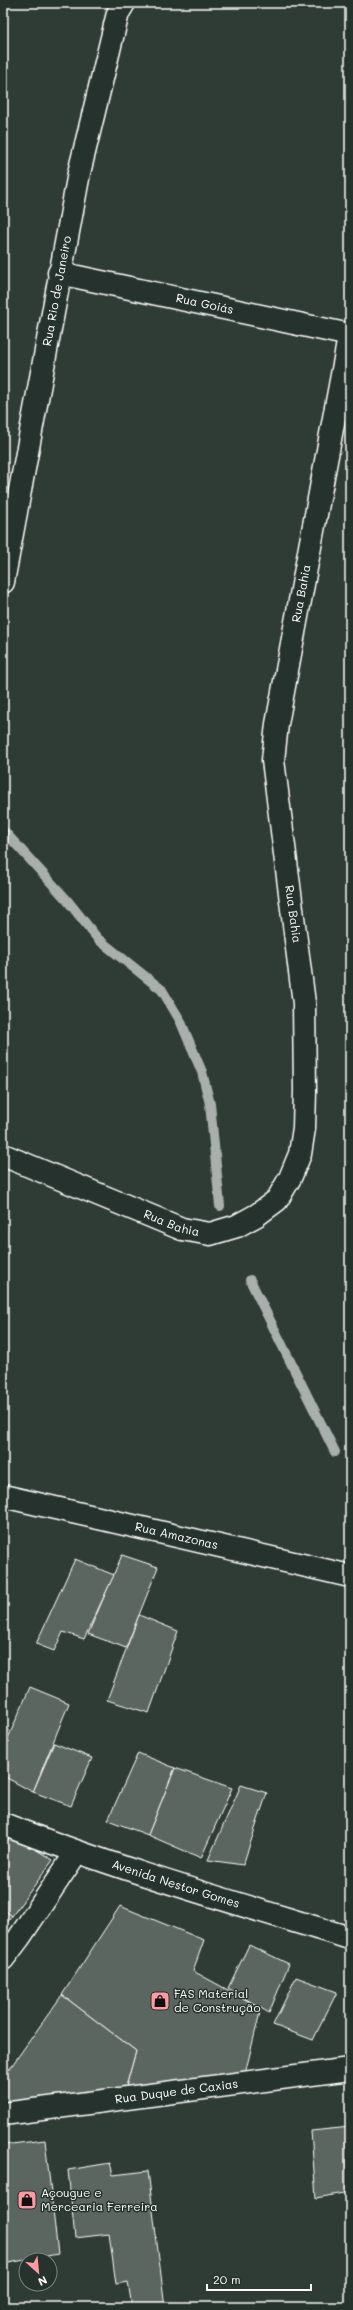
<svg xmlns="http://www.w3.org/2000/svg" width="353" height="2310" viewBox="0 0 353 2310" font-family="Mali,sans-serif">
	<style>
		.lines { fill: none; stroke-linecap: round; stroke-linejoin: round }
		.stream { stroke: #a9afac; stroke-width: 10 }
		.building { fill: #5b6661; stroke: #fff }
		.street-casing { stroke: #fff; stroke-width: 25 }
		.secondary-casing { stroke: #fff; stroke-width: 25 }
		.primary-casing { stroke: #fff; stroke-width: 25 }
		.street { stroke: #26332d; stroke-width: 22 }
		.secondary { stroke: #26332d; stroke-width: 22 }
		.primary { stroke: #26332d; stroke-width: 22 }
		.labels { text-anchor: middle; stroke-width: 3; stroke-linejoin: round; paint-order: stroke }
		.street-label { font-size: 12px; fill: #fff; stroke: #26332d }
		.poi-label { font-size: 12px; fill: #fff; stroke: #26332d; text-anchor: start }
	</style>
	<rect width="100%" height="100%" fill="#2f3b35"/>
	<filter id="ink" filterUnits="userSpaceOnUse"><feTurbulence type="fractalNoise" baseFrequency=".025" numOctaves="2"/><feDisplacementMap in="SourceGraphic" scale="8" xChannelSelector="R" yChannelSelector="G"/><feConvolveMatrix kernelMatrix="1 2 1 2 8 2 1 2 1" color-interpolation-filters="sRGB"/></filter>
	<g filter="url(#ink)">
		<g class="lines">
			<g class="stream">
				<polyline points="3,830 67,900 98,939 162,990 180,1020 202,1072 210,1104 220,1206"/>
				<polyline points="250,1280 335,1452"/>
			</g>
		</g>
		<g class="building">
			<polygon points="122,1555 158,1567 126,1648 88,1634"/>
			<polygon points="75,1559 114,1575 84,1639 63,1632 54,1651 36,1644"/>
			<polygon points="139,1615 178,1631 149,1713 107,1700"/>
			<polygon points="30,1687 69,1703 33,1792 3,1776 3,1750"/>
			<polygon points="54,1743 92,1758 71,1806 33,1792"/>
			<polygon points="138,1753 175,1768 148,1835 108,1820"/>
			<polygon points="175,1768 232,1788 201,1858 148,1835"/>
			<polygon points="241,1785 267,1793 243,1865 208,1860"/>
			<polygon points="12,1835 53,1860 12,1916 3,1909 3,1847"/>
			<polygon points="120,1906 204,1940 193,1971 261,2008 244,2078 123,2097 136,2051 62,1995"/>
			<polygon points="3,1909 12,1916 3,1928"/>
			<polygon points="249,1945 289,1964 269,2013 228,1988"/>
			<polygon points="296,1977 337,1992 313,2040 273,2025"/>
			<polygon points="62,1995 136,2051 123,2097 3,2113 3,2078"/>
			<polygon points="350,2127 350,2192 316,2198 311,2131"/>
			<polygon points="45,2140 58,2254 3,2264 3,2145"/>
			<polygon points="110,2163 113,2175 148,2171 165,2307 132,2307 128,2282 116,2284 109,2234 75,2238 68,2170"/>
		</g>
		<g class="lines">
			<defs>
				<g id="street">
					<path id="s1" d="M59 273 350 335"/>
					<path id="s2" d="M3 582 79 173 118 13 124 3"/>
					<path id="s3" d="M3 1155 182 1229 210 1234 237 1226 257 1215 277 1200 290 1178 300 1154 304 1128 305 1091 304 1003 273 760 277 724 350 332"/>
					<path id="s4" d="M3 1496 350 1576"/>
				</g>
				<g id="secondary">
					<polyline points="3,1959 19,1938 76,1853"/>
					<path id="s5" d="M3 2114 350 2069"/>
				</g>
				<g id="primary">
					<path id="s6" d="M3 1824C117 1869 233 1902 350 1938"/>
				</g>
			</defs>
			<use href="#street" class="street-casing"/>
			<use href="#secondary" class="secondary-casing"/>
			<use href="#primary" class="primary-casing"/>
			<use href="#street" class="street"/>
			<use href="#secondary" class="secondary"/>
			<use href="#primary" class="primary"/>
		</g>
	</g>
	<defs>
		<symbol id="shop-square" viewBox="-11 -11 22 22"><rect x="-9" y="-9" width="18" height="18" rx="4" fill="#ff9aa2" stroke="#26332d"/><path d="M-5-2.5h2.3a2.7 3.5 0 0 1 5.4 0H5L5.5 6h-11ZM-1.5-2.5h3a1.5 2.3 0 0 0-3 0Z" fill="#111"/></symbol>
	</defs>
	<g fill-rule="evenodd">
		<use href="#shop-square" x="149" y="1990" width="22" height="22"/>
		<use href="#shop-square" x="16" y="2189" width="22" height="22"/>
	</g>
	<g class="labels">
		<g class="street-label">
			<text dy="4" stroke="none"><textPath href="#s2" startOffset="296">Rua Rio de Janeiro</textPath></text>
			<text dy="4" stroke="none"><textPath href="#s1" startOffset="149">Rua Goiás</textPath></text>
			<text dy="4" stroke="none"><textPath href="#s3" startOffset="915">Rua Bahia</textPath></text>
			<text transform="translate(293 914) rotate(82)" y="4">Rua Bahia</text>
			<text dy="4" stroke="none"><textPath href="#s3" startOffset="182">Rua Bahia</textPath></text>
			<text dy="4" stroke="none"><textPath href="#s4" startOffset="178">Rua Amazonas</textPath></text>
			<text dy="4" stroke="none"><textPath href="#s6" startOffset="183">Avenida Nestor Gomes</textPath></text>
			<text dy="4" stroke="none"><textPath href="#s5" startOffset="175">Rua Duque de Caxias</textPath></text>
		</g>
		<g class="poi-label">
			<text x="174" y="1998">FAS Material<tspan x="174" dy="14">de Construção</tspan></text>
			<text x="41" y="2197">Açougue e<tspan x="41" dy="14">Mercearia Ferreira</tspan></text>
		</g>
	</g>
	<rect width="353" height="2310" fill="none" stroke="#26332d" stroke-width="16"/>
	<rect x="8" y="8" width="337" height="2294" fill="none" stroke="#fff" stroke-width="1.5" filter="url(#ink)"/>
	<g transform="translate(38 2272) rotate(153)"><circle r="19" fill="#26332d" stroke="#7d8581"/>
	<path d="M0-3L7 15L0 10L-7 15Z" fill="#ff9aa2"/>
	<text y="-6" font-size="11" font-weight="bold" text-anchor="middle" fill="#ffffff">N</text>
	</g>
	<path d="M207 2284v6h104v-6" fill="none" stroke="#ffffff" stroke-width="2"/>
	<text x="213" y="2284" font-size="12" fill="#ffffff" stroke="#26332d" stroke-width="3" paint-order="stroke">20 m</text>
</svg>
